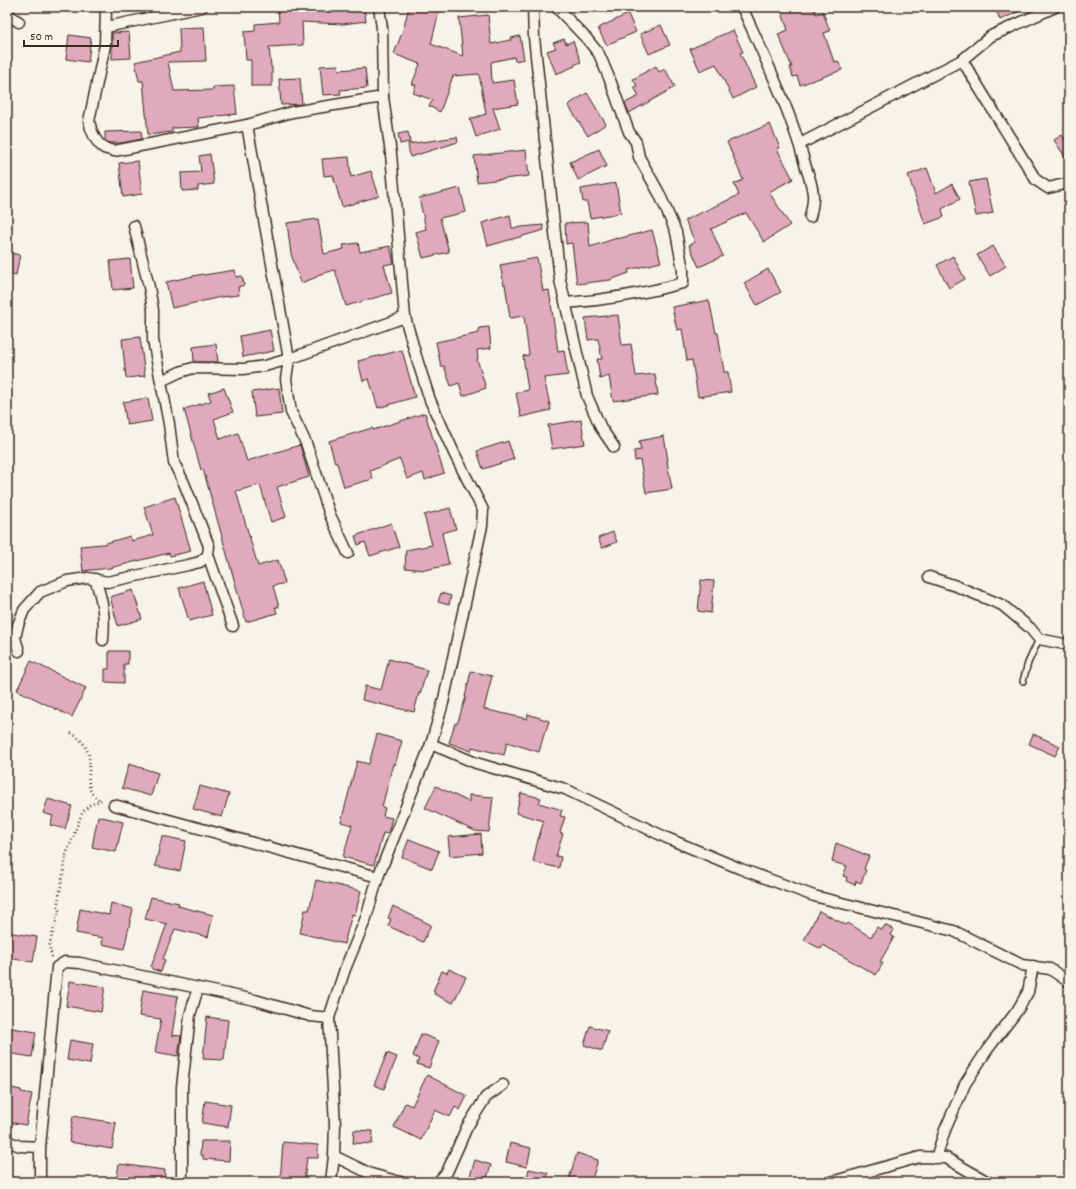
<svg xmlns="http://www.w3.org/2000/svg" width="1076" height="1189" viewBox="0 0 1076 1189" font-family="Dekko,sans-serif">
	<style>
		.building { fill: #e0a9be; stroke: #3b2a1e }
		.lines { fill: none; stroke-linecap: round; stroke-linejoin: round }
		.service-casing { stroke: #3b2a1e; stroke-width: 8 }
		.minor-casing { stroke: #3b2a1e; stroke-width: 13 }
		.path { stroke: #3b2a1e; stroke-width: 2.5; stroke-dasharray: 1 3; stroke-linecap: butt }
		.service { stroke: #f7f3e8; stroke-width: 5 }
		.minor { stroke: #f7f3e8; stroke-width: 10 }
	</style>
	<rect width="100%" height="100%" fill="#f7f3e8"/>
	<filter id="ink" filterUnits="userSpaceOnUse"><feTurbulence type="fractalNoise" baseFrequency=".025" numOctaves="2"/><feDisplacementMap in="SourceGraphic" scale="8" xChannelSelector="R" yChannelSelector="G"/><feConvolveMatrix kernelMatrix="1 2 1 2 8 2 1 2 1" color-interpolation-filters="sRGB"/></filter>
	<g filter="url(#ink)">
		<g class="building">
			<polygon points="278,7 364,7 366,21 343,24 302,22 303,45 269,47 271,67 272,67 272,86 251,86 251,60 246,60 244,32 255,31 255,24 279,22"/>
			<polygon points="409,7 420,7 439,12 431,44 463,56 459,18 488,15 491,44 511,40 511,38 520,36 524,59 515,61 514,57 491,62 492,83 514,80 518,104 493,108 500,129 476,137 470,119 486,114 479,74 453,76 440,112 429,106 433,100 413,93 416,85 412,84 420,64 394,54 403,30"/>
			<polygon points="780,7 814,7 816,14 823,12 830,31 824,33 834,62 838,61 842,70 800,85 797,76 793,77 790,67 792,67 778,34 788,30"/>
			<polygon points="995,7 1029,7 1000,20"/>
			<polygon points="628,14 636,32 606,45 598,28"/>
			<polygon points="661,25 670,45 649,54 640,34"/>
			<polygon points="204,27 206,61 168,62 174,91 213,90 213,87 234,86 237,114 198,118 199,127 172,128 172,132 148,135 143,81 139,81 135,62 180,52 179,28"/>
			<polygon points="733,30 743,52 740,53 756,87 733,99 716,64 700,71 690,49"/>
			<polygon points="129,32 131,58 112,59 112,33"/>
			<polygon points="69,35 91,38 88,62 66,59"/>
			<polygon points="564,39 566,44 573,41 581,62 574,65 575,66 556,74 547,51 556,48 553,43"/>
			<polygon points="338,65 339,70 365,68 367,88 340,90 341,94 323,95 320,66"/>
			<polygon points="656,66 659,72 665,69 675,87 629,113 625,103 639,96 634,87 637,86 633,79"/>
			<polygon points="300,78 302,104 281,105 279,79"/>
			<polygon points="587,93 606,124 588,136 568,105"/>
			<polygon points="770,124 780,148 777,149 793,179 769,192 790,225 764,242 746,213 711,229 723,256 699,267 689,245 695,242 685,220 739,195 734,184 743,180 727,142"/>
			<polygon points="141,131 142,139 121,143 111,143 105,141 105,132"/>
			<polygon points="408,132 410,142 400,144 398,134"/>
			<polygon points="1062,135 1069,145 1069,163 1054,140"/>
			<polygon points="457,137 458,142 410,157 408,144"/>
			<polygon points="599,149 607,166 578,180 570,162"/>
			<polygon points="526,150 529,176 477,182 474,156"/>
			<polygon points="210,154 214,184 198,186 198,190 182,191 181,173 201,172 199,156"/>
			<polygon points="349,157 351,177 371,171 379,196 342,207 333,175 324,176 322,159"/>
			<polygon points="138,161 142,194 123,197 119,163"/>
			<polygon points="927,168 936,193 952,184 960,199 942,209 944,217 925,224 908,175"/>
			<polygon points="986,179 993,213 976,216 969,182"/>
			<polygon points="616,183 621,213 590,218 587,202 583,202 581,189"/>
			<polygon points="460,188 466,212 440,218 449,252 423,258 416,232 426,229 419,198"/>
			<polygon points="510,215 512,228 543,225 544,230 488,246 482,223"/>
			<polygon points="318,219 324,254 344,249 343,245 358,243 360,252 390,246 394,263 384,265 392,293 346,306 335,270 317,275 317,277 301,283 291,254 287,223"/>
			<polygon points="588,222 590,247 617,238 617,239 652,230 661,262 628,270 629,273 610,280 577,284 572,243 566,244 565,223"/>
			<polygon points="993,246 1006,266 990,276 977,255"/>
			<polygon points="7,252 20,255 16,275 7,273"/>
			<polygon points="953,256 965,279 949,288 937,265"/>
			<polygon points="537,258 543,291 549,290 558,351 564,350 568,375 544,378 551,410 521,417 516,393 528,390 523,356 529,355 524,316 510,318 505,284 504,285 500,265"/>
			<polygon points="130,259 133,288 113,290 110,261"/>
			<polygon points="768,269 781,292 757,305 744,283"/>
			<polygon points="235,270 236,277 242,276 244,285 238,287 239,295 221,297 172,308 166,282 203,274 204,275"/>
			<polygon points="709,300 716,333 718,333 724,372 728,372 731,392 698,397 692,360 687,361 682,329 677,330 672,307"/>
			<polygon points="618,315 622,345 631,344 636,376 655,374 658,395 613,401 609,376 600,379 597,359 602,359 598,339 588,340 585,318"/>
			<polygon points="489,327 491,348 477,350 478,359 477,359 486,388 463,396 459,383 451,386 444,366 441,367 436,342 479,333 479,328"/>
			<polygon points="270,330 274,351 243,357 240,336"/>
			<polygon points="140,337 145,376 126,378 122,339"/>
			<polygon points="216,344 218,362 194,362 193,347"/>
			<polygon points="402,350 415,397 378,408 369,379 363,381 358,361"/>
			<polygon points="224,388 233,412 214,419 220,439 238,433 247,461 300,445 309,477 277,487 286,517 271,522 260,485 236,491 258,566 278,560 285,583 273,586 279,607 275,607 277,613 246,622 203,469 201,470 184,409 211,401 208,393"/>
			<polygon points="279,388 282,414 255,417 252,392"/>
			<polygon points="148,398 152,421 127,425 123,402"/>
			<polygon points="425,413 444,473 425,480 423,473 407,479 400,459 370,471 373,479 344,487 337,463 335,463 329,441 372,428 373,430"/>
			<polygon points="581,420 585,444 552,449 548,425"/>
			<polygon points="664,436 668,461 667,461 672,489 646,493 640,460 635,461 634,451 641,450 639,441"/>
			<polygon points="508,441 514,459 483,469 477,451"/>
			<polygon points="175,497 191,551 170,556 169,553 110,568 83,571 80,546 103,544 130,536 132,541 153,535 144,507"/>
			<polygon points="450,508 456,529 442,533 449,565 425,570 405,568 406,550 432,545 424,515"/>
			<polygon points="391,523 399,547 370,556 365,542 358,545 355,536"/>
			<polygon points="613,532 617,542 602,548 598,538"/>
			<polygon points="701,580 714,581 711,613 698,611"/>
			<polygon points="203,581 212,615 189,621 179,588"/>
			<polygon points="133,590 142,619 118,626 110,597"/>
			<polygon points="441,593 451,596 449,605 438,602"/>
			<polygon points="109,651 128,651 128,664 124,664 124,683 105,682 105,669 109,669"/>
			<polygon points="389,659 427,670 420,694 419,693 414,712 362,700 365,686 381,690"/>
			<polygon points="31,661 86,688 72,717 17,690"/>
			<polygon points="471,671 492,676 484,709 527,719 528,714 549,721 546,731 545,731 539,752 507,742 504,755 472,747 471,751 449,743 455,723 457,724 466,697 465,697"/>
			<polygon points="377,734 402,741 395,765 393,764 382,807 385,808 383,816 392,818 388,834 383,833 374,865 343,857 352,825 341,822 357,761 369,764"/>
			<polygon points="1033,734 1060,746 1055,756 1029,744"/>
			<polygon points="129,764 158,773 151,796 122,788"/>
			<polygon points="200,786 229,794 222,817 193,809"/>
			<polygon points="436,786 469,802 469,795 493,797 489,832 475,831 425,808"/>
			<polygon points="521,793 541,798 539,803 562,810 560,816 565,817 560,833 563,834 556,856 561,857 559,868 533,862 538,839 544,821 516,813"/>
			<polygon points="48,799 72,806 65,829 50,825 53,816 43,813"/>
			<polygon points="98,816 123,822 116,852 92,847"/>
			<polygon points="481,834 482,853 450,856 448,837"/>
			<polygon points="162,836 186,841 180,871 155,866"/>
			<polygon points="409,839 439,851 432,869 402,857"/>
			<polygon points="836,843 869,856 864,869 866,870 861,883 856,881 855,885 846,881 847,877 843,876 847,866 832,862"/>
			<polygon points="316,880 361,891 355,915 352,914 344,944 300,933 305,910 309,910"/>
			<polygon points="151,897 179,903 178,906 213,915 208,937 175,929 163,959 165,960 161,972 152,969 152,968 151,967 167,924 145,919"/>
			<polygon points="111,903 133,909 124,949 102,944 103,938 76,933 80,909 109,915"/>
			<polygon points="393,906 431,925 423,942 388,926 391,919 388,918"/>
			<polygon points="819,911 846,925 848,923 871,937 877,927 882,930 885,925 894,930 891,935 894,937 880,962 883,963 876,975 823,945 821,949 804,940"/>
			<polygon points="7,932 37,937 33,962 7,958"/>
			<polygon points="449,969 466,977 453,1003 434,994 435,992 433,991 442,971 447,973"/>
			<polygon points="70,981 105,987 101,1012 66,1006"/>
			<polygon points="143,990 178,996 172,1035 181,1036 178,1056 155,1052 161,1019 139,1016"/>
			<polygon points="207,1017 228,1020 224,1060 203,1059"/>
			<polygon points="590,1026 608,1031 602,1051 584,1045"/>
			<polygon points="7,1027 36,1032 32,1057 7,1053"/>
			<polygon points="421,1034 439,1041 429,1068 417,1064 419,1059 413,1056"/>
			<polygon points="70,1040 93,1044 90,1064 67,1060"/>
			<polygon points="387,1053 397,1057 384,1089 374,1085"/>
			<polygon points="427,1075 467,1096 460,1110 455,1107 450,1117 435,1110 421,1140 394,1127 405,1103 412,1106"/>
			<polygon points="7,1087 21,1090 21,1092 32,1094 26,1125 7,1122"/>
			<polygon points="205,1101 231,1105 228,1127 202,1123"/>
			<polygon points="73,1116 116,1123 112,1149 69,1142"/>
			<polygon points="354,1130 373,1131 372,1144 353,1143"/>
			<polygon points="201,1141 230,1141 229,1161 203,1159 203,1155 200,1155"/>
			<polygon points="283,1142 318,1145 318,1158 307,1158 304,1182 280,1182"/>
			<polygon points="510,1143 531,1148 527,1167 506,1162"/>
			<polygon points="577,1153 598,1160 591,1182 568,1182"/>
			<polygon points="475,1160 491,1165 486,1181 480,1179 479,1182 468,1182"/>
			<polygon points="119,1164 165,1170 164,1182 116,1182"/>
			<polygon points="529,1169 548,1173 546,1182 526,1182"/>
		</g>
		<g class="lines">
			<defs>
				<polyline id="service" points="1023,681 1028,663 1039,639"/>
				<g id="minor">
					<path d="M106 7 105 45 89 121C91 131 96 143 104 148 107 149 111 150 114 151L247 125 292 112 383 97"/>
					<polyline points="533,7 534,37 560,280 587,396 601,428 614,447"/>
					<path d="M556 7 587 39 599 54 610 80 629 132 636 142 639 157 659 193 676 232 683 270V283C643 294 607 300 566 303"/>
					<path d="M742 7C765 58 790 109 805 164 808 175 814 187 813 199 813 205 811 212 810 217"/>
					<polyline points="7,14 19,22"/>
					<polyline points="106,27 202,7"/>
					<polyline points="962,60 1036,180 1048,188 1069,183"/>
					<polyline points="247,125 289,359 286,379 291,412 306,443 330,515 348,553"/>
					<polyline points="800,144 962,60 991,36 1055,7"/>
					<polyline points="134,226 149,287 153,310 153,340 169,424 174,463 184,483 209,546 208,555 233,626"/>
					<polyline points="161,381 180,372 193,368 243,369 265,366 289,359 405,317"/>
					<polyline points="929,577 956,586 1002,605 1030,628 1039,639 1069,645"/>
					<path d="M95 579C103 601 105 617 103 640"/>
					<polyline points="19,651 15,638 18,625 24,610 40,592 67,581 88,578 107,582 188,565 200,562 208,555"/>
					<polyline points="431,744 476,763 565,789 667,838 741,869 814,896 954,931 1022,965 1050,969 1069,982"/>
					<polyline points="114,805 378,877"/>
					<polyline points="7,1141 20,1146 40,1147"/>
					<polyline points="334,1156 371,1174 400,1182"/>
					<polyline points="936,1158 945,1130 965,1084 987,1050 1017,1011 1028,992 1033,966"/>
					<polyline points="40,1182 40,1147 57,967 65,962 80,963 255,1000 310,1016 329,1018"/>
					<polyline points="182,1182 182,1087 190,1015 198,988"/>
					<polyline points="331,1182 334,1156 335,1125 329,1018 345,969 366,918 378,877 431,744 443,703 482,526 483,510 454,453 430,400 416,356 405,317 391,154 383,97 382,28 379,7"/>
					<polyline points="438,1182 447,1172 467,1127 486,1097 503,1085"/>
					<polyline points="831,1182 920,1157 946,1158 988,1182"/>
				</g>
			</defs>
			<use href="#service" class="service-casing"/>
			<use href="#minor" class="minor-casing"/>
			<g class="path">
				<path d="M71 733C108 755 73 786 100 800"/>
				<polyline points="52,957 49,946 59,910 58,902 64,870 66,855 82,813 90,805 101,800"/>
			</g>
			<use href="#service" class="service"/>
			<use href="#minor" class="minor"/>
		</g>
	</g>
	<rect width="1076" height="1189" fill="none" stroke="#f7f3e8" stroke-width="24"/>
	<rect x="12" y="12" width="1052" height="1165" fill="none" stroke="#3b2a1e" stroke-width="1.5" filter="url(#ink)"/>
	<path d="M24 40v6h94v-6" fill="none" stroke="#3b2a1e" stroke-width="2"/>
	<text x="30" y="40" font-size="12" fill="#3b2a1e" stroke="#f7f3e8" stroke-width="3" paint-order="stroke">50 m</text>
</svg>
